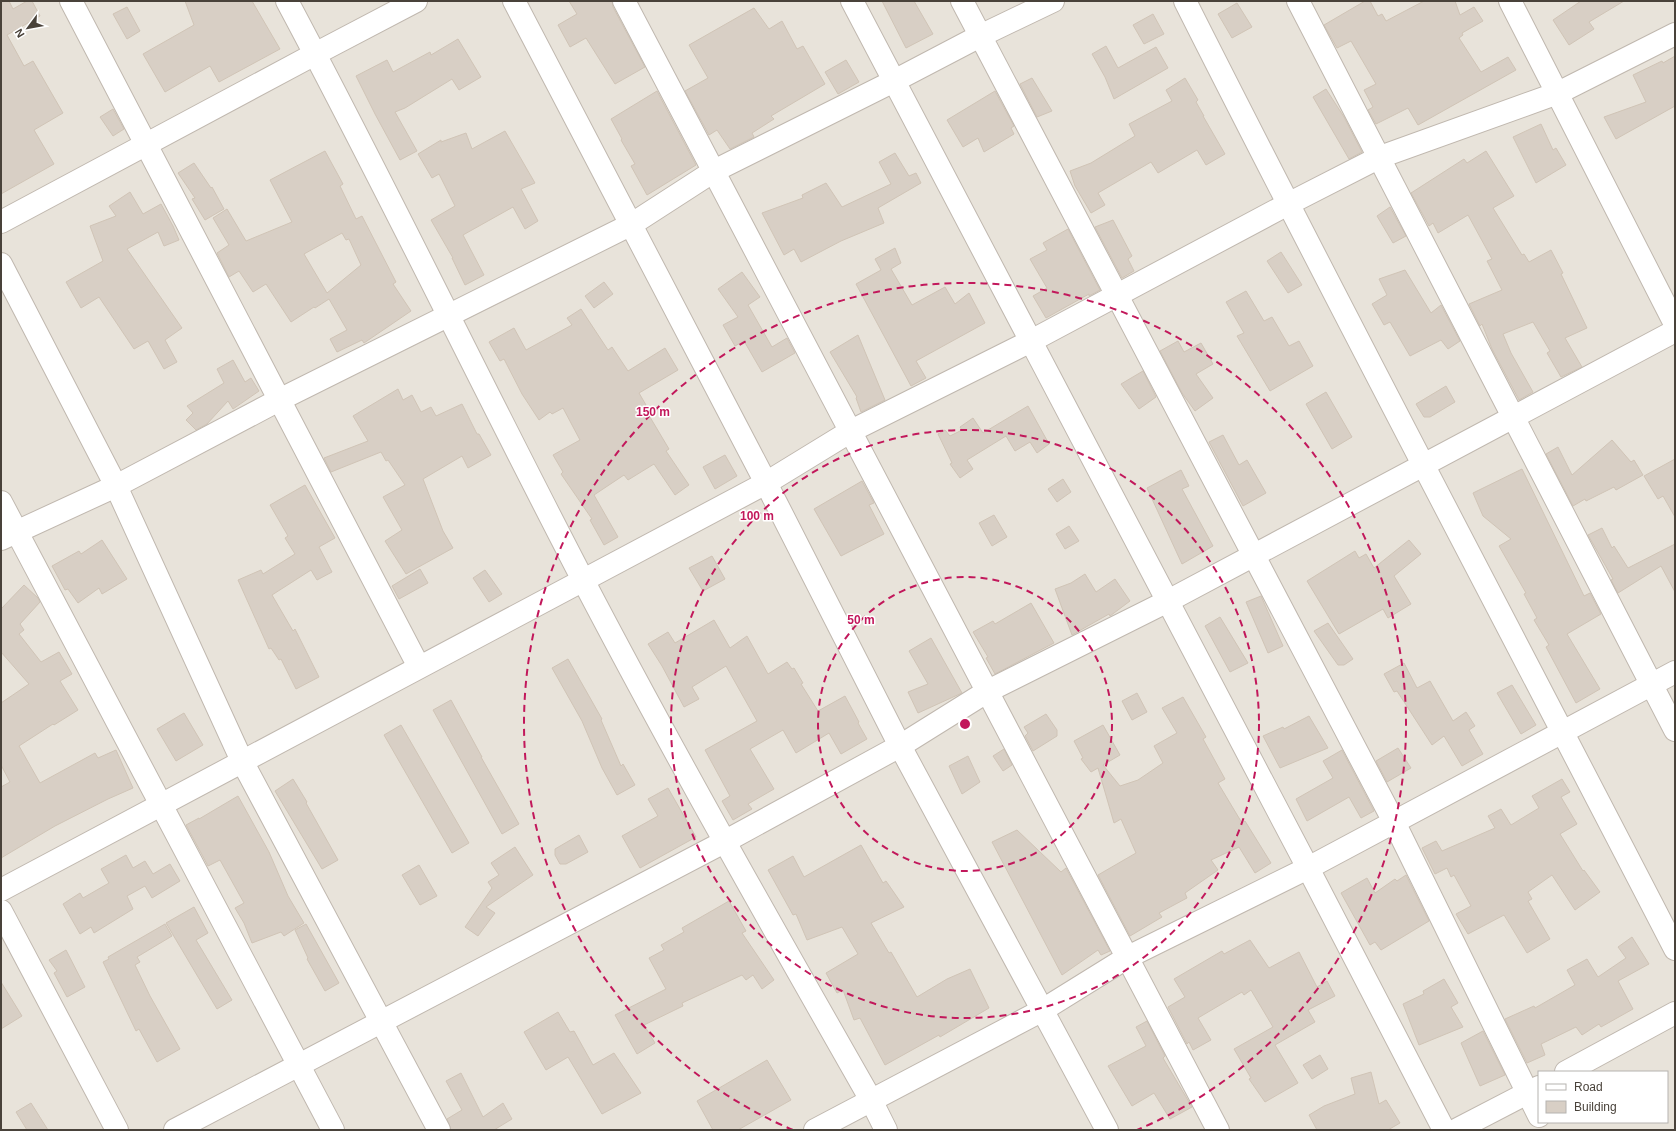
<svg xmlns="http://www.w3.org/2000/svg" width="1676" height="1131" viewBox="0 0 1676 1131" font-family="Helvetica,sans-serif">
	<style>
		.residential { fill: #e8e3da; fill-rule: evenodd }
		.building { fill: #d8cfc5; stroke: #d0c4b6; fill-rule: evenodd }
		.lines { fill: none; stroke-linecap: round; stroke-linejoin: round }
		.minor-casing { stroke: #c0b8af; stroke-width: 24 }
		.minor { stroke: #fff; stroke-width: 22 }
		.ring { fill: none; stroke: #c2185b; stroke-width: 2; stroke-dasharray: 7 5 }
		.centre { fill: #c2185b; stroke: #fff; stroke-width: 2 }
		.ring-label { font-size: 12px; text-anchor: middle; font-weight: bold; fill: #c2185b; stroke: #fff; stroke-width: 3; stroke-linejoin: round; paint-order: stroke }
	</style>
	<rect width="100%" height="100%" fill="#f5f1ec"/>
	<path class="residential" d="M1 1H1675V1130H1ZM1539 1072H1667V1122H1539Z"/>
	<g class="building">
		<polygon points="1,1 9,1 13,9 27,1 32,1 40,16 7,35 24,66 33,61 63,113 34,130 54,164 1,194"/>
		<polygon points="185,1 252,1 280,49 219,82 210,66 165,92 143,54 194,25"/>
		<polygon points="569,1 612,1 613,7 645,67 615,84 586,38 570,47 558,25 577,14"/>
		<polygon points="882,1 914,1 933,34 906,48"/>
		<polygon points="1365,1 1370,1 1378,16 1382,14 1386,21 1424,1 1455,1 1460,15 1474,7 1483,21 1462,33 1463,35 1459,38 1481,72 1508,57 1516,70 1418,125 1408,108 1376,124 1368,110 1373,107 1364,90 1376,84 1351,41 1337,48 1324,25"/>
		<polygon points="1581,1 1624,1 1589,22 1594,29 1569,45 1553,20"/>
		<polygon points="1237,3 1252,27 1232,38 1218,14"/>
		<polygon points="127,7 140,31 127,39 113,14"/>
		<polygon points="754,8 769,29 782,21 797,49 803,46 825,84 771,116 774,119 752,133 754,137 730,149 717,130 709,135 685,91 708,78 689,45"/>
		<polygon points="1153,14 1164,34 1144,44 1133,25"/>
		<polygon points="458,39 481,77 459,90 452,79 405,108 395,112 417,151 400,160 375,114 356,76 387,60 393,72 430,52 431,55"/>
		<polygon points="1106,46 1118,68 1156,47 1168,68 1114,99 1105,77 1092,54"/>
		<polygon points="1675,56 1675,106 1616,139 1604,117 1646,102 1633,75 1662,61 1663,63"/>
		<polygon points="846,60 859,82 838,94 825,72"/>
		<polygon points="1032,78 1052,111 1037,117 1020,84"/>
		<polygon points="1185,78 1198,100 1196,102 1204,116 1203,116 1225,154 1206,165 1197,150 1158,173 1151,162 1098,193 1105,205 1091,213 1075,186 1070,171 1091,163 1135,136 1129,124 1172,101 1166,90"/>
		<polygon points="1326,89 1344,117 1362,152 1349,159 1313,97"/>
		<polygon points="657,91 696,165 647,195 631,166 635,164 621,140 622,139 611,119"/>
		<polygon points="995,91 1014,126 1011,128 1014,134 984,152 978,138 963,147 947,120"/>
		<polygon points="113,109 124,129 113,136 100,117"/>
		<polygon points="1541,124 1553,150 1556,148 1566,165 1536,183 1513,137"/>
		<polygon points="505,131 535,183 521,189 538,221 525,229 513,207 463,235 484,275 465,285 452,258 453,258 431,220 455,206 439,174 432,178 418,154 441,140 441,142 466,133 472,149"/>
		<path d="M325 151 343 184 340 186 356 219 362 216 396 282 393 284 411 311 364 343 362 340 337 352 330 339 347 330 329 299 315 308 314 307 291 322 266 284 253 292 239 271 229 277 217 253 229 245 213 218 227 209 246 241 292 222 270 180ZM342 233 346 240 349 239 361 265 327 293 304 254Z"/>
		<polygon points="1486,151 1514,196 1493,208 1522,255 1524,254 1529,262 1551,250 1563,273 1561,274 1587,328 1565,338 1582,367 1561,377 1547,353 1550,351 1533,322 1503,334 1511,353 1533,392 1519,400 1492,349 1482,324 1480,326 1469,304 1502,290 1487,261 1492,259 1468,215 1438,233 1433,223 1429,226 1411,193 1464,159 1467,163"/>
		<polygon points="895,153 909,176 916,173 921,183 878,208 884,223 841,241 801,262 794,249 784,255 762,213 803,198 802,195 826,183 842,207 891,184 879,162"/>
		<polygon points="194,163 211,188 212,187 224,209 205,220 192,199 195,198 178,173"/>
		<polygon points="130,192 143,214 161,204 173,226 179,240 164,246 158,232 127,249 182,328 165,340 177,362 164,369 148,341 134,349 99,297 81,308 66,282 103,261 90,226 116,216 109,206"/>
		<polygon points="1390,207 1406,236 1393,243 1377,216"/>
		<polygon points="1113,220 1132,256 1128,259 1134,271 1122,278 1095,227"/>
		<polygon points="1068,229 1100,290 1089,296 1089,294 1046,318 1033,296 1047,288 1030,259 1047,250 1043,243"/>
		<polygon points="895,248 901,263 891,269 912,305 945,287 955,304 969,293 985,323 916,361 926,378 911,386 856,284 881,270 875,259"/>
		<polygon points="1281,252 1302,285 1288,293 1267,261"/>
		<polygon points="1405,270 1431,313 1441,305 1460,341 1448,349 1441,340 1410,356 1390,322 1384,325 1372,304 1387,295 1379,279"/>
		<polygon points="742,272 760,297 748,305 772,347 787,338 795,353 762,372 744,341 735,346 723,325 738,317 718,289"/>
		<polygon points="604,282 613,294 594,308 585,296"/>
		<polygon points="1246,291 1264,321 1272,317 1289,346 1299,341 1313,366 1270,391 1237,336 1244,333 1226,302"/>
		<polygon points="581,309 608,350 612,347 628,371 665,348 678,370 639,393 646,405 644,407 669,449 666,451 689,485 675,495 654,464 628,480 624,475 594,495 618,537 604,545 590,520 592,519 561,474 563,472 553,455 580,440 563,408 552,414 550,412 539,420 522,394 504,359 500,361 489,342 514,328 526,350 572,325 567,318"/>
		<polygon points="858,335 885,400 861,412 856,398 857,397 830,352"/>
		<polygon points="1178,341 1184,352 1201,343 1213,364 1196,374 1213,398 1195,411 1182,393 1160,351"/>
		<polygon points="233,360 245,382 251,378 259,391 233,409 228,401 207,424 196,430 186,420 193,413 187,406 224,383 217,369"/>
		<polygon points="1143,371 1156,397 1139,409 1121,384"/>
		<polygon points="1446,386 1455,402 1430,417 1424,417 1416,404"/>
		<polygon points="398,389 403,400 412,395 421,412 431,407 436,416 462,404 477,434 479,434 491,455 468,468 462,456 423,479 443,531 453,548 406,574 385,541 402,530 383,497 405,485 388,460 386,461 381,452 331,472 324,458 368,441 353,416"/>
		<polygon points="1326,392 1352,437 1332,449 1306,404"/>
		<polygon points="1028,406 1049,444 1037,453 1030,442 1015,451 1006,436 967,460 973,469 960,478 950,464 952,463 938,434 945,430 950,436 962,430 960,427 973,418 983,433"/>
		<polygon points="1223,435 1239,465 1247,460 1266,493 1243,506 1209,442"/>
		<polygon points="1612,440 1631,462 1634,460 1643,475 1616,490 1614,487 1586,501 1585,499 1573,506 1546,454 1558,447 1572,475"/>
		<polygon points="725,455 737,476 715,489 703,467"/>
		<polygon points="1675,459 1675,517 1663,496 1658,499 1644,476"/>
		<polygon points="1522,469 1584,596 1590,593 1601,614 1567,634 1600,689 1576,703 1546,647 1549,645 1534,620 1537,618 1524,594 1526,593 1499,546 1511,539 1483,516 1473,493"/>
		<polygon points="1181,470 1189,486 1182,489 1213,546 1182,564 1147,488"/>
		<polygon points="1063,479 1071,492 1057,502 1048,489"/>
		<polygon points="862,481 874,503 869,505 884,534 841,556 814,509"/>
		<polygon points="305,485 335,538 319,547 332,572 317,580 311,570 272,595 293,631 295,629 319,677 296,689 281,659 279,660 271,648 269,649 238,580 261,570 263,574 295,554 285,538 288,536 270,505"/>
		<polygon points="994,515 1007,537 992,546 979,523"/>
		<polygon points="1069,526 1079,541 1065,549 1056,534"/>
		<polygon points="1602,528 1612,548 1614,546 1628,568 1675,544 1675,592 1661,566 1618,593 1611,580 1613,579 1588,535"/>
		<polygon points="102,540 127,579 102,594 99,588 78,603 68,589 65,590 52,566 79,551 81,554"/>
		<polygon points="1409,540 1421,554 1394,576 1411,604 1388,618 1383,609 1339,634 1307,581 1355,551 1359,558 1366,554 1374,568"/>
		<polygon points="712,556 725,579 703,591 689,568"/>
		<polygon points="420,569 428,583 399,599 392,586"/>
		<polygon points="485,570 502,594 489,602 473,578"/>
		<polygon points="1085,574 1096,592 1115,579 1130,601 1110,616 1109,614 1072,635 1055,589 1071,583"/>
		<polygon points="24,585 38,598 40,602 20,624 24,630 19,634 41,662 59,652 72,674 60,681 78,710 54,725 53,724 19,746 40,783 95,753 98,758 116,750 133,788 108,799 55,826 1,858 1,787 10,782 1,765 1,703 29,684 1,652 1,609"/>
		<polygon points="1261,596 1283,646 1268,653 1246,602"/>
		<polygon points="1031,603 1054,643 995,674 986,658 988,657 973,632 993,621 995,624"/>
		<polygon points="1220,617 1248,663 1230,672 1205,626"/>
		<polygon points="714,620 730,648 747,636 768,674 787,662 792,669 794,668 803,683 801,684 818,711 845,696 859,722 858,723 867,739 841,754 829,733 796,753 783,730 750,749 774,789 748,804 752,809 733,820 722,801 730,796 705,750 757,721 726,666 692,687 699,699 684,707 662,666 648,644 668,632 675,643"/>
		<polygon points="1328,623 1353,659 1344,665 1338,665 1314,631"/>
		<polygon points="931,638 962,693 918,713 908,692 928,684 909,651"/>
		<polygon points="568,659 602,719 601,720 621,766 623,764 635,785 617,795 602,768 582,721 552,668"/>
		<polygon points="1404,663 1417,688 1430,681 1453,721 1466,712 1475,726 1469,730 1483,754 1462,766 1444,736 1432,745 1397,691 1394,692 1384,674"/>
		<polygon points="1512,685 1536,725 1521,734 1497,693"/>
		<polygon points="1137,693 1147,712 1132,720 1122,701"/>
		<polygon points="1183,697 1206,737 1203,739 1225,779 1218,783 1242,823 1245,821 1271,863 1255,873 1239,847 1211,860 1218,870 1185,893 1187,898 1159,913 1162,917 1130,936 1098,875 1136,853 1121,819 1114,823 1098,768 1091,772 1081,759 1083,758 1074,741 1103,725 1120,755 1103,765 1120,786 1138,780 1163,763 1154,746 1177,733 1162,708"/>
		<polygon points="451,700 482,757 481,757 519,824 502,834 433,710"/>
		<polygon points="184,713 203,745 176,761 157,729"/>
		<polygon points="1046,714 1057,730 1057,736 1033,751 1025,736 1028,733 1024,727"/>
		<polygon points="1309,716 1328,748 1280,768 1263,736 1283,727 1284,729"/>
		<polygon points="401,725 469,843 452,853 384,735"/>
		<polygon points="1398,748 1411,768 1387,782 1376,761"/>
		<polygon points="1004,749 1012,765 1003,771 993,756"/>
		<polygon points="1342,750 1374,811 1361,818 1349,797 1307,821 1296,799 1333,778 1323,761"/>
		<polygon points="968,756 980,782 962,794 949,766"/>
		<polygon points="293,779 307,802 306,803 338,860 322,869 275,791"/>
		<polygon points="1562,779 1570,792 1561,797 1577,824 1560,834 1583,871 1584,870 1600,892 1575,910 1552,875 1528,892 1532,899 1528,901 1550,939 1527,953 1504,915 1468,934 1456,914 1471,906 1454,875 1451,877 1447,868 1435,874 1422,848 1436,841 1442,851 1495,828 1488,816 1501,809 1511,825 1539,808 1532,796"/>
		<polygon points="668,788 696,837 640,868 622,836 658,816 648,799"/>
		<polygon points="238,796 269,852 288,896 304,923 284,936 281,932 252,943 244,923 235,908 244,903 220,860 208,866 186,825 199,818 199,819"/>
		<polygon points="1017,830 1061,872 1066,868 1110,951 1101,955 1098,950 1062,975 992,842"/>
		<polygon points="579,835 588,852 566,864 560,864 555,855 555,849"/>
		<polygon points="861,845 883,883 886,881 904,907 871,923 889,953 891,952 917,997 947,979 970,969 989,1008 940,1037 939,1035 885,1065 860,1018 854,1020 843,990 837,993 826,973 858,954 842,927 807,940 796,914 793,915 768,870 793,856 804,877"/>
		<polygon points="515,847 533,875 486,907 495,913 478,936 465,927 492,888 488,882 499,875 491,863"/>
		<polygon points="126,855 133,868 145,861 153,874 170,864 180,881 152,898 145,886 127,896 133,909 94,933 91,927 80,934 63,904 80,893 83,898 109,883 101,869"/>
		<polygon points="419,865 437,896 420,905 402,875"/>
		<polygon points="1406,875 1429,921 1381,950 1375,942 1370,945 1341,893 1367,878 1375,893 1395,879 1397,881"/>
		<polygon points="729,901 746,931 742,933 774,980 762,989 753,975 746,980 742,975 682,1003 683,1006 644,1025 655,1043 637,1054 615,1015 666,989 649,958 664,950 661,945 684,932 682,928"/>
		<polygon points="194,907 208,933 196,940 232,1000 217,1009 166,923"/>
		<polygon points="165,924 172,936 137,957 140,962 135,965 150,996 180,1049 157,1062 139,1029 136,1031 103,962 109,959 108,957"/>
		<polygon points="306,924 339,983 325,991 307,959 308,958 295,930"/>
		<polygon points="1632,937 1649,964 1618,981 1633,1009 1601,1027 1599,1024 1582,1035 1576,1027 1541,1044 1545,1055 1527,1063 1505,1019 1534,1006 1535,1008 1575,985 1567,970 1587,959 1598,977 1626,958 1618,947"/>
		<polygon points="1250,940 1269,968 1299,952 1317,987 1327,981 1335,996 1308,1010 1315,1022 1275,1045 1298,1083 1265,1102 1249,1079 1251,1078 1234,1049 1273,1027 1251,990 1244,995 1242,992 1198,1018 1211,1040 1193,1050 1189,1042 1187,1044 1168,1007 1185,997 1174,979 1222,951 1224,954"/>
		<polygon points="66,950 85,987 67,997 54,973 57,971 49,960"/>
		<polygon points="1444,979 1458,1003 1451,1007 1463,1027 1419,1045 1403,1004 1424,994 1423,991"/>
		<polygon points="1,982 22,1016 1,1029"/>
		<polygon points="558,1012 570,1032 574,1031 593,1065 614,1053 641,1093 602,1114 568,1057 546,1070 524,1032"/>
		<polygon points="1147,1021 1165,1056 1163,1058 1192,1107 1170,1119 1154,1093 1132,1106 1108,1066 1146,1046 1136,1027"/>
		<polygon points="1483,1031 1505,1075 1480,1086 1461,1043"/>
		<polygon points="1320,1055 1328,1069 1312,1079 1303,1065"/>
		<polygon points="767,1060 791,1100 738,1130 713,1130 697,1101"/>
		<polygon points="1371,1072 1379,1104 1386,1100 1400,1123 1388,1130 1317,1130 1309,1115 1324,1106 1355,1094 1351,1078"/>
		<polygon points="461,1073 483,1117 503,1103 512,1119 494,1130 451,1130 447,1119 462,1110 446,1081"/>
		<polygon points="31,1103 48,1130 27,1130 16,1112"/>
	</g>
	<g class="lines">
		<defs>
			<g id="minor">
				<polyline points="71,1 419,667"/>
				<path d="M287 1C389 192 483 388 583 580 675 756 773 928 871 1100L886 1130"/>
				<polyline points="514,1 766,483 900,746 1107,1130"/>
				<polyline points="624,1 1218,1130"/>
				<polyline points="852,1 1308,868 1444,1130"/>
				<polyline points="962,1 1394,822 1539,1116"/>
				<path d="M1185 1C1345 319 1512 633 1675 949"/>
				<polyline points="1298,1 1675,730"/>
				<polyline points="1510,1 1675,324"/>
				<polyline points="1,222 315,54 416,1"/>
				<polyline points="1,264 116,486 242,761 439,1130"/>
				<polyline points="1,502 333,1130"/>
				<polyline points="1,539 116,486 279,400 632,224 714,171 894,81 980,36 1053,1"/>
				<polyline points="1,890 766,483 851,431 1031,341 1288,204 1380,157 1558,93 1675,34"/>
				<polyline points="1,911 117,1130"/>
				<polyline points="1566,1072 1675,1013"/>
				<polyline points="175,1130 724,842 900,746 988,691 1168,601 1675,331"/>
				<polyline points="815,1130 1041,1011 1128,957 1308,868 1675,672"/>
				<polyline points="1456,1130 1539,1087"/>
			</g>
		</defs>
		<use href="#minor" class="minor-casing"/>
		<use href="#minor" class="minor"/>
	</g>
	<g class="ring">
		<circle cx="965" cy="724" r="147"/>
		<circle cx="965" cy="724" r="294"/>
		<path d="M793 1130A441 441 0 1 1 1137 1130"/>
	</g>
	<circle cx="965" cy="724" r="6" class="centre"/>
	<g class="ring-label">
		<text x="653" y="416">150 m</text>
		<text x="757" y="520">100 m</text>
		<text x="861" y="624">50 m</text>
	</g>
	<rect width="1676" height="1131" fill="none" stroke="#49423a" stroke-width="4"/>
	<rect x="1538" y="1071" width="130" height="52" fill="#ffffff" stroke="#b6b3b0"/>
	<rect x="1546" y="1084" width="20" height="6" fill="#ffffff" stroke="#b6b3b0"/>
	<text x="1574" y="1091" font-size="12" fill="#49423a">Road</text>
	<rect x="1546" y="1101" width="20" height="12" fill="#d8cfc5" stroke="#b6b3b0"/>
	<text x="1574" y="1111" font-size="12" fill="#49423a">Building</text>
	<g transform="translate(28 28) rotate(238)" stroke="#ffffff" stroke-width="3" paint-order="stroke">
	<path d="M0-3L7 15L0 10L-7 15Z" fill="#49423a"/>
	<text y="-6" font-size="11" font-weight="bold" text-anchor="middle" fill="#49423a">N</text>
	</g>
</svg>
